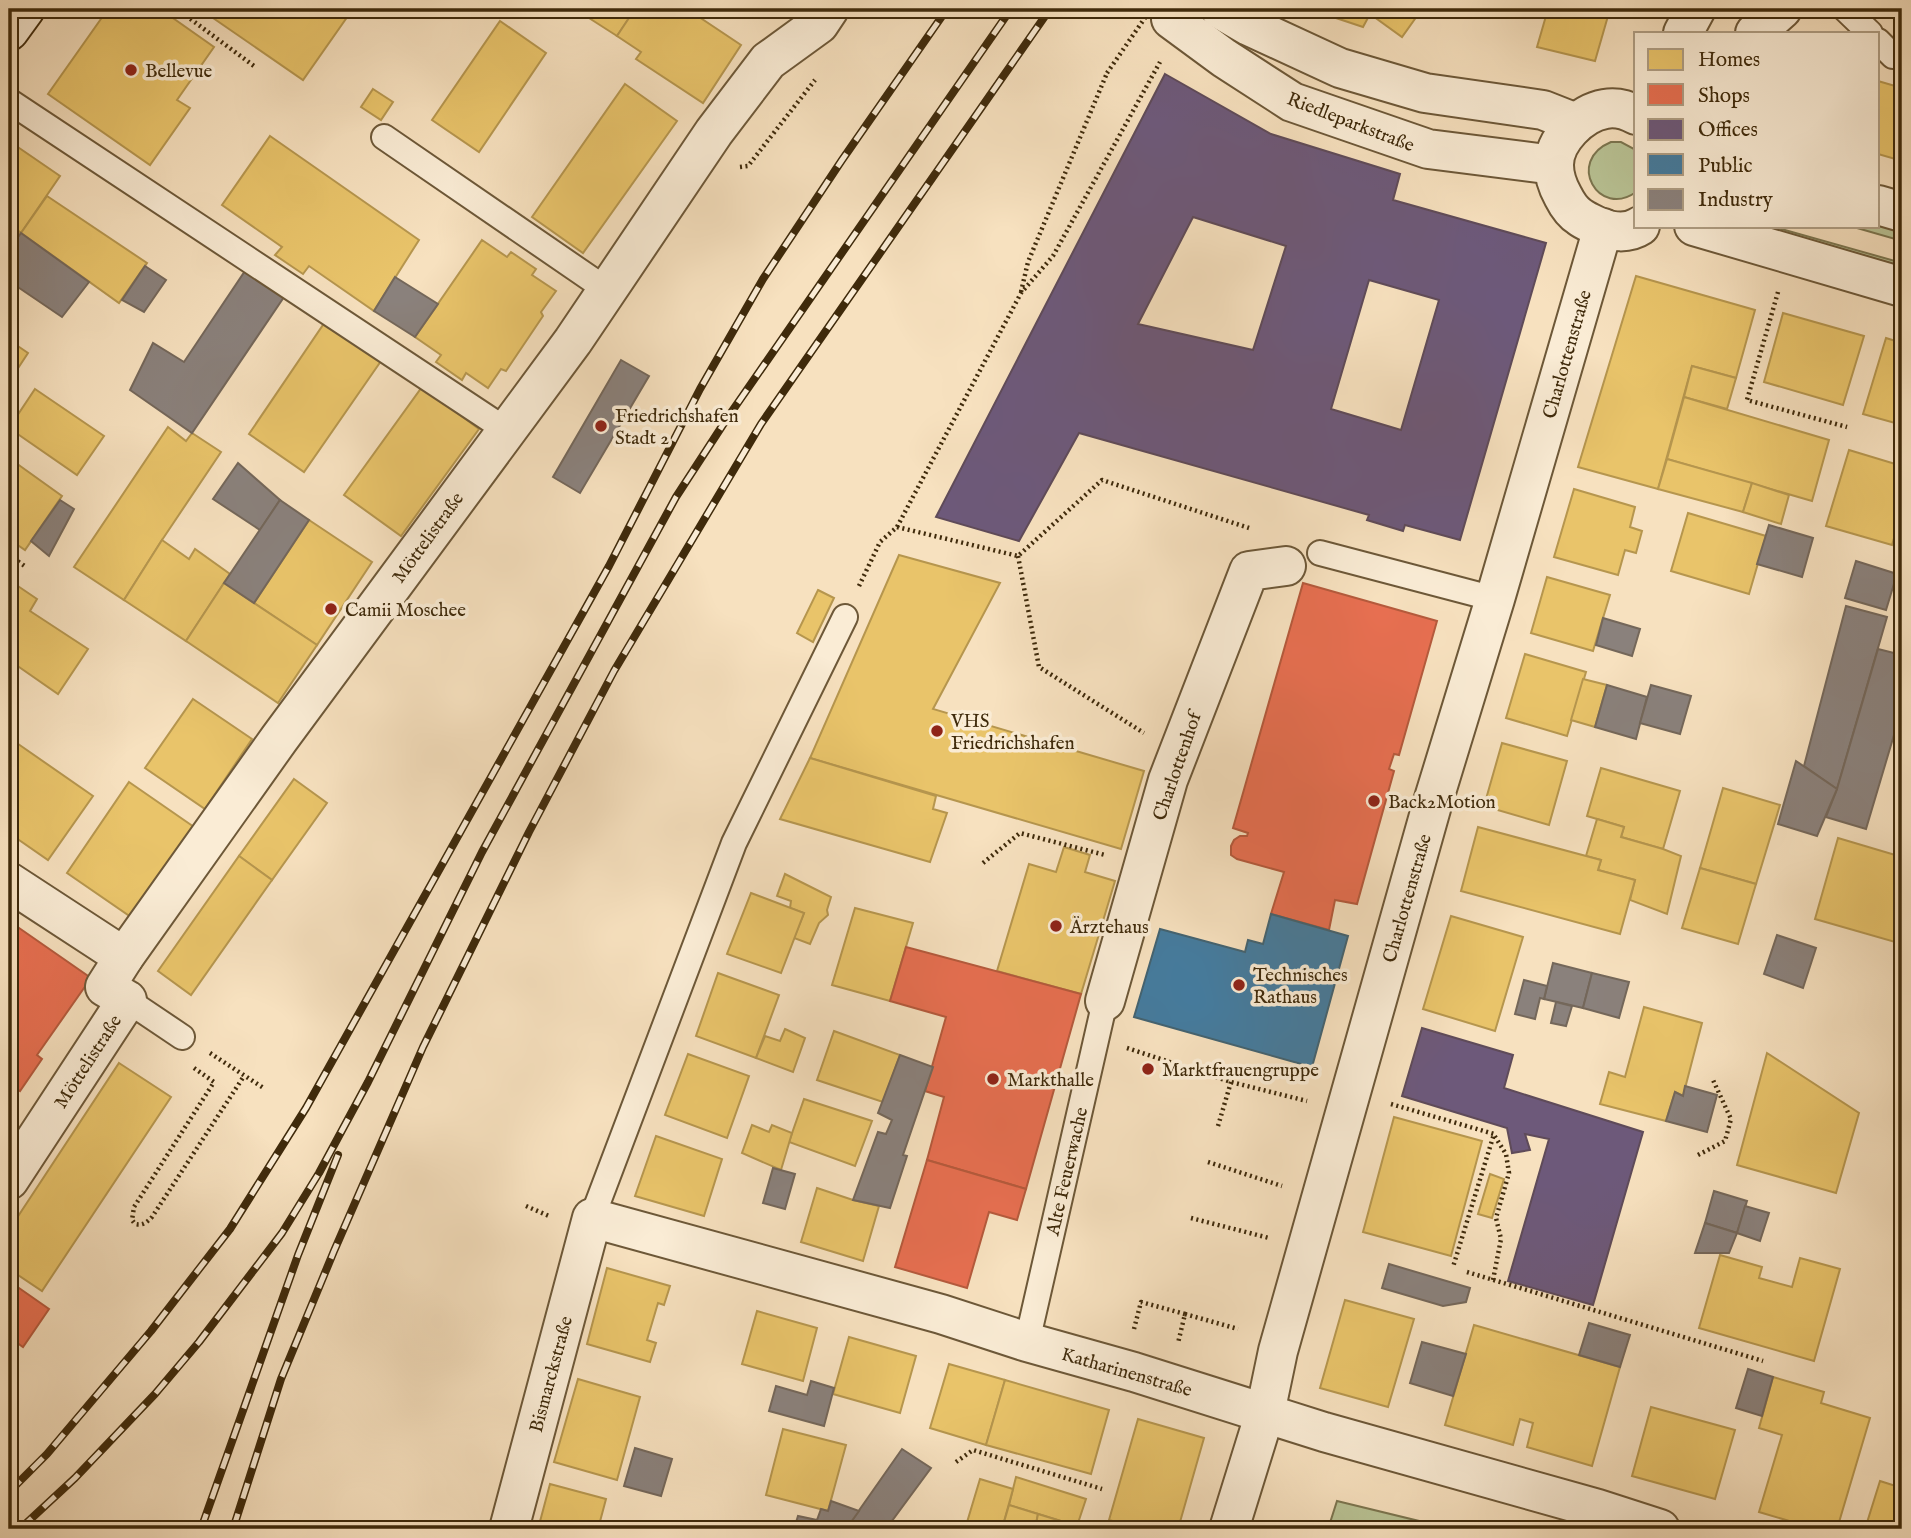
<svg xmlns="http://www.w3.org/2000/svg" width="1911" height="1538" viewBox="0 0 1911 1538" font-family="'IM FELL English',serif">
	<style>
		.green { fill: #b9c395; stroke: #7c7650; stroke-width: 2 }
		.homes { fill: #e9c46a; stroke: #b6964e; stroke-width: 2 }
		.shops { fill: #e76f51; stroke: #b55a3c; stroke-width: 2 }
		.offices { fill: #6d597a; stroke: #5f4b59; stroke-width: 2; fill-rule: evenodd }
		.public { fill: #457b9d; stroke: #436371; stroke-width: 2 }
		.industry { fill: #8a817c; stroke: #74675a; stroke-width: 2 }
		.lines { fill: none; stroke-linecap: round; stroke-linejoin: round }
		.service-casing { stroke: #6d5838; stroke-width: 28 }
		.pedestrian-casing { stroke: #6d5838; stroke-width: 42 }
		.minor-casing { stroke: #6d5838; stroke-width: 42 }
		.tertiary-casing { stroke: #6d5838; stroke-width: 42 }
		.secondary-casing { stroke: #3f2a0b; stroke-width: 42 }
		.path { stroke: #3f2a0b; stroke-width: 4.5; stroke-dasharray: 2 3.5; stroke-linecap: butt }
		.service { stroke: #faecd5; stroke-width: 24 }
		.pedestrian { stroke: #faecd5; stroke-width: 38 }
		.minor { stroke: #faecd5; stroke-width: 38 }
		.tertiary { stroke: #faecd5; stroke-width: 38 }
		.secondary { stroke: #faecd5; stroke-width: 38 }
		.rail-casing { stroke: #3f2a0b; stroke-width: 8 }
		.rail { stroke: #faecd5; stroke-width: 5; stroke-dasharray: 16; stroke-linecap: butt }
		.path-bridge { stroke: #3f2a0b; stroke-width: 4.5; stroke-dasharray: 2 3.5; stroke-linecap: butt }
		.poi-dot { fill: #8f2418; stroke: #faecd5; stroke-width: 2.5 }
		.labels { text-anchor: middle; stroke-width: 7; stroke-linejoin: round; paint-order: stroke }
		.poi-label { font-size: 19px; fill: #3f2a0b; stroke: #faecd5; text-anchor: start }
		.street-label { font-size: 19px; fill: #3f2a0b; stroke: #faecd5 }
	</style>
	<rect width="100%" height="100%" fill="#f7e1bf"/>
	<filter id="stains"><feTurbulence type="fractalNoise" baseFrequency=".00286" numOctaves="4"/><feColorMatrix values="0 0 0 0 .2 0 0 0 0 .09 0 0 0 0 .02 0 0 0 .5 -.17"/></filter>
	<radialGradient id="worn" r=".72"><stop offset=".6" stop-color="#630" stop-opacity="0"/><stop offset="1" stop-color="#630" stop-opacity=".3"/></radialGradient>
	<g class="green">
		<path d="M1611 142H1621L1636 150V192C1599 219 1565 161 1611 142Z"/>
		<polygon points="1878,221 1902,228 1902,241 1850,226 1878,226"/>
		<polygon points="1759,226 1771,226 1902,263 1902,276"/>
		<polygon points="1337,1501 1419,1521 1414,1529 1328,1529"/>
	</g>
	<g class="homes">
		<polygon points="108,9 160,9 214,47 177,100 190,108 150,165 48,94"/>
		<polygon points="200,9 344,9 350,13 303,80"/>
		<polygon points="575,9 635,9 617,36"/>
		<polygon points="635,9 687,9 741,45 703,103 636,59 641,52 617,36"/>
		<polygon points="1319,9 1422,9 1402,37 1370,14 1363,27 1330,16"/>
		<polygon points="1548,9 1610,9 1595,61 1537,47"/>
		<polygon points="500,21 546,53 479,152 432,120"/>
		<polygon points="1878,81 1902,88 1902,161 1878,154"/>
		<polygon points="625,84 677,121 583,253 532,217"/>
		<polygon points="373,89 393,102 381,120 361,107"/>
		<polygon points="270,136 419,240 374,311 309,266 303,274 275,255 282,247 222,205"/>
		<polygon points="9,141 60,176 21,233 9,224"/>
		<polygon points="47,196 147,263 119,303 21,233"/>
		<polygon points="9,224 21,233 9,250"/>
		<polygon points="482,240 507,257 511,252 536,269 532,275 556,291 541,312 543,316 506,371 501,369 488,388 466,373 462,380 436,362 441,355 415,337"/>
		<polygon points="1636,276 1755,310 1736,378 1692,366 1658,489 1578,467"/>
		<polygon points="1783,313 1864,336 1843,405 1764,382"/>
		<polygon points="325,322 381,361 304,472 249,434"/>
		<polygon points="1886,338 1902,343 1902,425 1863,414"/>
		<polygon points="9,340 28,353 9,382"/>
		<polygon points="1692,366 1736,378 1727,409 1684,397"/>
		<polygon points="422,387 479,429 401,536 344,495"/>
		<polygon points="35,389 104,436 77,475 9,428"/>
		<polygon points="1684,397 1829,440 1812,501 1667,459"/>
		<polygon points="168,427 186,441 192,433 221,452 162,540 124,600 74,567"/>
		<polygon points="1849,450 1902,466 1902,511 1892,545 1826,526"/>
		<polygon points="9,458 62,496 25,550 9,539"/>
		<polygon points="1667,459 1752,483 1743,512 1658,489"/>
		<polygon points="1752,483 1789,495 1781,524 1743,512"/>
		<polygon points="1574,489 1635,507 1630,527 1642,531 1636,553 1625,550 1618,575 1554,557"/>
		<polygon points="1688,513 1766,536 1749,594 1671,571"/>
		<polygon points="309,520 372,562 317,645 254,603"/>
		<polygon points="162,540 189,559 195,549 230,574 186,641 124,600"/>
		<polygon points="899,555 1000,583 933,709 1144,771 1121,849 810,758"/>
		<polygon points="1547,577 1610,595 1593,651 1531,633"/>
		<polygon points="9,580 37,599 30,611 88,649 58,694 9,660"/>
		<polygon points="224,583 317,645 278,703 186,641"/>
		<polygon points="818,590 834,598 813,642 797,633"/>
		<polygon points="1525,654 1586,672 1567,736 1506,718"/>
		<polygon points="1583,679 1607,685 1595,727 1571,720"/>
		<polygon points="193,699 252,739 205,809 145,768"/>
		<polygon points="11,739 93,796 48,860 9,833 9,741"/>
		<polygon points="1502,743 1567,761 1549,825 1484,806"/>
		<polygon points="810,758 936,796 933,809 947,813 930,862 780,819"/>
		<polygon points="1601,768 1680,791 1663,849 1621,837 1624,827 1587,816"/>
		<polygon points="294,779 327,803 272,880 239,856"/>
		<polygon points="129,782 194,827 131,917 67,873"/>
		<polygon points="1723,788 1780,805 1756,884 1700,868"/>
		<polygon points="1597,819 1624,827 1621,837 1663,849 1681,856 1667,914 1630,900 1635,880 1598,870 1601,860 1586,856"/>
		<polygon points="1478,827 1601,860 1598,870 1635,880 1620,934 1461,891"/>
		<polygon points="1838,838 1902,857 1902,944 1815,919"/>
		<polygon points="1064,847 1090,855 1085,872 1115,881 1081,994 997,971 1029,864 1056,872"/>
		<polygon points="239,856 272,880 191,995 158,971"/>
		<polygon points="1700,868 1756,884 1738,944 1682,928"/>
		<polygon points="785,874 831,897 827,910 828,915 819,923 810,944 794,938 804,913 790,908 791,901 777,896"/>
		<polygon points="751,893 804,913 781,973 727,954"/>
		<polygon points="855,908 913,923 890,1001 832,985"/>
		<polygon points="1451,916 1523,937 1495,1031 1423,1009"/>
		<polygon points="718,973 779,995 756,1058 696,1036"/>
		<polygon points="1644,1007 1702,1023 1683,1096 1675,1092 1666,1121 1600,1104 1609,1072 1625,1077"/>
		<polygon points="785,1029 805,1038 793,1072 756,1058 765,1036 780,1041"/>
		<polygon points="834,1031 900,1055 883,1102 817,1080"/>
		<polygon points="1767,1053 1859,1113 1836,1193 1737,1165"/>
		<polygon points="688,1054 749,1076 727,1138 665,1115"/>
		<polygon points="119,1063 171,1097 42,1291 9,1269 9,1230"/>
		<polygon points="804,1099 872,1121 855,1166 789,1142"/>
		<polygon points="1394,1117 1482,1141 1451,1256 1363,1232"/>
		<polygon points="752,1125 769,1132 772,1125 792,1133 781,1170 742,1153"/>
		<polygon points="656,1136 722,1159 704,1216 635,1196"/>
		<polygon points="1490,1174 1504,1179 1492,1218 1478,1214"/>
		<polygon points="817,1188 853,1200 879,1206 863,1261 801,1242"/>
		<polygon points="1720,1255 1762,1267 1759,1278 1792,1287 1800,1258 1840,1269 1814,1361 1699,1328"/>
		<polygon points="607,1268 670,1286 664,1305 658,1303 647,1340 656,1343 650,1362 587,1344"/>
		<polygon points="1345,1300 1414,1319 1388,1407 1320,1388"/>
		<polygon points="757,1311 817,1328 803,1381 742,1364"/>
		<polygon points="1474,1325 1620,1367 1592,1466 1527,1447 1533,1423 1520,1419 1513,1445 1445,1425"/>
		<polygon points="849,1337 916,1356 900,1413 833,1394"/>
		<polygon points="949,1364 1005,1380 986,1445 930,1428"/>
		<polygon points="1773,1377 1824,1392 1821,1403 1870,1418 1837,1529 1816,1529 1759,1512 1782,1435 1759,1428"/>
		<polygon points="578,1379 640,1397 617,1480 554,1462"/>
		<polygon points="1005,1380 1109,1410 1091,1474 986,1445"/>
		<polygon points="1651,1407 1735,1430 1715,1499 1632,1476"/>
		<polygon points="1138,1419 1204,1438 1178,1529 1141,1529 1109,1520"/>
		<polygon points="783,1429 846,1445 828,1511 766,1495"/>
		<polygon points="1016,1477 1086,1499 1077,1526 1009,1505"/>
		<polygon points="980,1479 1013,1489 1002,1529 965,1529"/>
		<polygon points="1880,1481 1902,1488 1902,1529 1865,1529"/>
		<polygon points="550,1484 606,1499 598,1529 538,1529"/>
		<polygon points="1009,1505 1038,1514 1035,1529 1002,1529"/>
		<polygon points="1038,1514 1077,1526 1077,1529 1035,1529"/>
	</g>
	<g class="shops">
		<polygon points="1303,583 1437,621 1399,755 1394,754 1389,769 1394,771 1357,904 1335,900 1329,930 1271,914 1284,872 1237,859 1231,855 1231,846 1234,840 1240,836 1247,836 1248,833 1233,828"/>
		<polygon points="9,921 91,978 37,1055 42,1059 20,1091 14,1087 9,1095"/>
		<polygon points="906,947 1081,994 1026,1189 927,1160 944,1097 925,1091 946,1017 890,1001"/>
		<polygon points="927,1160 1026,1189 1017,1220 989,1212 967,1288 895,1267"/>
		<polygon points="19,1288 49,1309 23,1347 9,1337 9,1304"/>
	</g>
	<g class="offices">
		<path d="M1165 74 1271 134 1400 174 1393 200 1546 243 1460 540 1405 525 1403 531 1367 520 1369 515 1079 433 1019 541 936 517ZM1193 217 1286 246 1253 350 1138 324ZM1369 280 1439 300 1401 430 1331 409Z"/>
		<polygon points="1422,1028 1513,1055 1504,1088 1643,1132 1593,1305 1508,1281 1549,1139 1525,1134 1530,1150 1512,1153 1507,1128 1402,1096"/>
	</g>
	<polygon class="public" points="1271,914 1348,936 1312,1067 1134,1017 1160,929 1245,952 1248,940 1263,944"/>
	<g class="industry">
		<polygon points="21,233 89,282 62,317 9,281 9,250"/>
		<polygon points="145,266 166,280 144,312 122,300"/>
		<polygon points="245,271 284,297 192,433 130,390 153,343 184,362"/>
		<polygon points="395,277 438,304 415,337 374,311"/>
		<polygon points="621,360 649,376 580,493 553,477"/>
		<polygon points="238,463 280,500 260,530 213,499"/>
		<polygon points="60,500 74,509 49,556 31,541"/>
		<polygon points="280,500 309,520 254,603 224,583"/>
		<polygon points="1769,525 1813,538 1802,577 1757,564"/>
		<polygon points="1856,561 1897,574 1886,610 1845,598"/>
		<polygon points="1846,606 1887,617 1837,789 1804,766"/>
		<polygon points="1603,618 1640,629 1632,656 1596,645"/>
		<polygon points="1878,649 1902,655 1902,708 1866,829 1826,817 1837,789"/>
		<polygon points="1607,685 1647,697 1636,739 1595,727"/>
		<polygon points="1651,685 1691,696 1680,734 1640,723"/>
		<polygon points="1796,761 1837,789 1817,836 1778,824"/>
		<polygon points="1777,935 1816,948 1803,988 1764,974"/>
		<polygon points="1553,963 1592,973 1583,1008 1544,999"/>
		<polygon points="1592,973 1629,982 1619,1018 1583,1008"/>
		<polygon points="1524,980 1547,986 1544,999 1540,998 1535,1019 1515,1014"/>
		<polygon points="1556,1002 1572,1006 1566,1026 1551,1023"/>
		<polygon points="900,1055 933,1067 903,1155 907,1156 890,1208 853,1200 878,1132 886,1134 892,1120 878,1113"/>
		<polygon points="1685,1086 1717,1095 1707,1132 1666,1121 1675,1092 1683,1096"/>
		<polygon points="773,1168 795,1174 785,1209 763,1203"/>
		<polygon points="1714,1191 1747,1201 1737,1233 1705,1223"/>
		<polygon points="1745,1206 1769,1213 1760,1241 1737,1233"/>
		<polygon points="1705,1223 1737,1233 1729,1253 1695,1253"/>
		<polygon points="1389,1264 1470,1288 1466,1302 1443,1306 1382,1288"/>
		<polygon points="1589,1323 1630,1335 1620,1367 1579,1355"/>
		<polygon points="1422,1342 1466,1354 1453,1396 1410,1383"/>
		<polygon points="1748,1369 1773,1377 1762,1416 1736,1408"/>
		<polygon points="811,1381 834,1388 824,1426 769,1411 776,1386 807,1395"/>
		<polygon points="635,1448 672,1459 661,1496 624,1486"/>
		<polygon points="902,1449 931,1468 886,1529 846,1529"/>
		<polygon points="831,1501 859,1511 846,1529 794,1529 798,1516 817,1520 821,1509 828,1511"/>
	</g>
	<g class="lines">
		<defs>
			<g id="service">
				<polyline points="1845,9 1870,33"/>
				<polyline points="1878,41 1893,56"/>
				<polyline points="9,101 506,430"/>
				<polyline points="384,137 607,290"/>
				<polyline points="1320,553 1495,599"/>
				<polyline points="127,1000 182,1037"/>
				<polyline points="592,1218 734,843 845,617"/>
				<polyline points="1027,1342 1105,1001"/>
			</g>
			<g id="pedestrian">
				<polyline points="1683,33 1696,9"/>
				<polyline points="1105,1001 1168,780 1249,571 1286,566"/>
			</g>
			<g id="minor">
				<polyline points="9,882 124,957"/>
				<polyline points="9,1180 127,1000 105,987 124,957 279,739 573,341 714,132 768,61 819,24 829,9"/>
				<polyline points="509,1529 592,1218 941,1314 1027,1342 1134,1372 1324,1432 1598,1509 1660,1529"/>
			</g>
			<g id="tertiary">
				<polyline points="1220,9 1249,26 1340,68 1425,93 1543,110 1576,123"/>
				<polyline points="1171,19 1224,58 1292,102 1428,149 1554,165"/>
				<polyline points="1755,33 1782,9"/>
				<path d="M1636 115C1627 110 1616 107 1605 109 1581 113 1554 140 1554 165 1554 176 1558 187 1563 196 1567 204 1572 212 1580 217 1585 221 1593 224 1599 227 1612 232 1628 234 1640 226"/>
				<polyline points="1878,205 1902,212"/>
				<polyline points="1694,226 1902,287"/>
				<polyline points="1229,1529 1265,1413 1278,1351 1432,805 1495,599 1603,228"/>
			</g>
			<polyline id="secondary" points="9,31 25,9"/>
		</defs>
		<use href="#service" class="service-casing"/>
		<use href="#pedestrian" class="pedestrian-casing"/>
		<use href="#minor" class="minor-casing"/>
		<use href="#tertiary" class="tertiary-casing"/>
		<use href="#secondary" class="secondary-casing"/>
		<g class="path">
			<polyline points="177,9 254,66"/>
			<polyline points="740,167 748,166 815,80"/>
			<polyline points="1021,292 1028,262 1107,73"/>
			<polyline points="1778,292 1747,400 1847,427"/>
			<polyline points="897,527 1018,556 1102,480 1249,528"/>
			<polyline points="9,555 26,567"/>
			<polyline points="1018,556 1039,667 1144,733"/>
			<polyline points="859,586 880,542 897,527 1021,293 1053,256 1160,62"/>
			<polyline points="983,863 1020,833 1105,855"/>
			<polyline points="1127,1048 1231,1082 1307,1101"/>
			<polyline points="210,1053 265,1089"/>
			<path d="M194 1068 214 1082 134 1207 132 1220 135 1224C143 1226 147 1222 152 1217L244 1076"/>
			<polyline points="1391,1104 1494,1134 1453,1267"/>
			<polyline points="1218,1126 1231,1082"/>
			<polyline points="1698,1155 1725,1141 1731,1119 1713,1080"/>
			<polyline points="1208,1162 1282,1186"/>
			<polyline points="526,1206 549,1216"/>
			<polyline points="1191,1218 1269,1238"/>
			<polyline points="1467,1272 1763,1361"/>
			<polyline points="1493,1280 1501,1239 1496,1218 1509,1173 1506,1154 1494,1135"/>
			<polyline points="1185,1314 1238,1329"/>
			<polyline points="1134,1329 1141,1302 1185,1314 1178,1343"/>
			<polyline points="956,1462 973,1450 1102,1489"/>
		</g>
		<use href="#service" class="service"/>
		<use href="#pedestrian" class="pedestrian"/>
		<use href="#minor" class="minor"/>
		<use href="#tertiary" class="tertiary"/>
		<use href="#secondary" class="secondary"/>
		<defs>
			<g id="rail">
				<polyline points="9,1492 47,1454 151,1331 230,1229 306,1108 609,566 700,389 763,279 842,160 947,9"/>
				<polyline points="20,1529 75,1478 155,1394 199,1342 282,1233 319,1173 368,1082 482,852 676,497 728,417 1011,9"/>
				<polyline points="201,1529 298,1255 338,1155"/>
				<polyline points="233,1529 281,1379 334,1251 423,1047 529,832 614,671 761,424 1050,9"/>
			</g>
		</defs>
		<use href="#rail" class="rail-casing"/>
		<use href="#rail" class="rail"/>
		<polyline class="path-bridge" points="1107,73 1151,9"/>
	</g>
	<g class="poi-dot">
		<circle cx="131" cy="70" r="7"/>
		<circle cx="601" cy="426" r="7"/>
		<circle cx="331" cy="609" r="7"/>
		<circle cx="937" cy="731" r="7"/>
		<circle cx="1374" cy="801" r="7"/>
		<circle cx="1056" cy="926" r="7"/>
		<circle cx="1239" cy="985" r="7"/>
		<circle cx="1148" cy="1069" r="7"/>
		<circle cx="993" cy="1079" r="7"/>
	</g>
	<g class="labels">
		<g class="poi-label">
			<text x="145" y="77">Bellevue</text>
			<text x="615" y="422">Friedrichshafen<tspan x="615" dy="22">Stadt 2</tspan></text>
			<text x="345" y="616">Camii Moschee</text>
			<text x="951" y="727">VHS<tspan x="951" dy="22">Friedrichshafen</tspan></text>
			<text x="1388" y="808">Back2Motion</text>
			<text x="1070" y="933">Ärztehaus</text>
			<text x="1253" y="981">Technisches<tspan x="1253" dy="22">Rathaus</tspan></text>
			<text x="1162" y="1076">Marktfrauengruppe</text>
			<text x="1007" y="1086">Markthalle</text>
		</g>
		<g class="street-label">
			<text transform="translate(1351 121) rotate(21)" y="7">Riedleparkstraße</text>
			<text transform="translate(1566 354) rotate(-74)" y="7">Charlottenstraße</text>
			<text transform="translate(427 537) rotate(-54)" y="7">Möttelistraße</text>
			<text transform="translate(1176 766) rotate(-71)" y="7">Charlottenhof</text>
			<text transform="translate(1406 898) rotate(-74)" y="7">Charlottenstraße</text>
			<text transform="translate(87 1061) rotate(-57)" y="7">Möttelistraße</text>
			<text transform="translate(1066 1171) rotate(-77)" y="7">Alte Feuerwache</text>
			<text transform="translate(1127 1371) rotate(16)" y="7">Katharinenstraße</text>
			<text transform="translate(550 1374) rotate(-75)" y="7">Bismarckstraße</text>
		</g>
	</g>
	<rect width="1911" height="1538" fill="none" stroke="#f7e1bf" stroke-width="35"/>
	<rect x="10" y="10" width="1890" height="1517" fill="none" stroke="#3f2a0b" stroke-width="3.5"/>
	<rect x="18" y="18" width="1876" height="1503" fill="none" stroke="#3f2a0b" stroke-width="2"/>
	<rect x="1634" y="32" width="245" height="196" fill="#faecd5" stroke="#af9e84" stroke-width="2"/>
	<rect x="1648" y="49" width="35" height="21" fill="#e9c46a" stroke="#af9e84" stroke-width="2"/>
	<text x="1698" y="66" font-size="21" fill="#3f2a0b">Homes</text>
	<rect x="1648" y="84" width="35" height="21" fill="#e76f51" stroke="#af9e84" stroke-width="2"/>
	<text x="1698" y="102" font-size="21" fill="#3f2a0b">Shops</text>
	<rect x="1648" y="119" width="35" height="21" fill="#6d597a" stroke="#af9e84" stroke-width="2"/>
	<text x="1698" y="136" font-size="21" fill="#3f2a0b">Offices</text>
	<rect x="1648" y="154" width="35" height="21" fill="#457b9d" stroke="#af9e84" stroke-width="2"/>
	<text x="1698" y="172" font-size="21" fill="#3f2a0b">Public</text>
	<rect x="1648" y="189" width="35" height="21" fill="#8a817c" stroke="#af9e84" stroke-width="2"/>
	<text x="1698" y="206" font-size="21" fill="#3f2a0b">Industry</text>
	<rect width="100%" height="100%" filter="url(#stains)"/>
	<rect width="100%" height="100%" fill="url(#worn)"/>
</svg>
